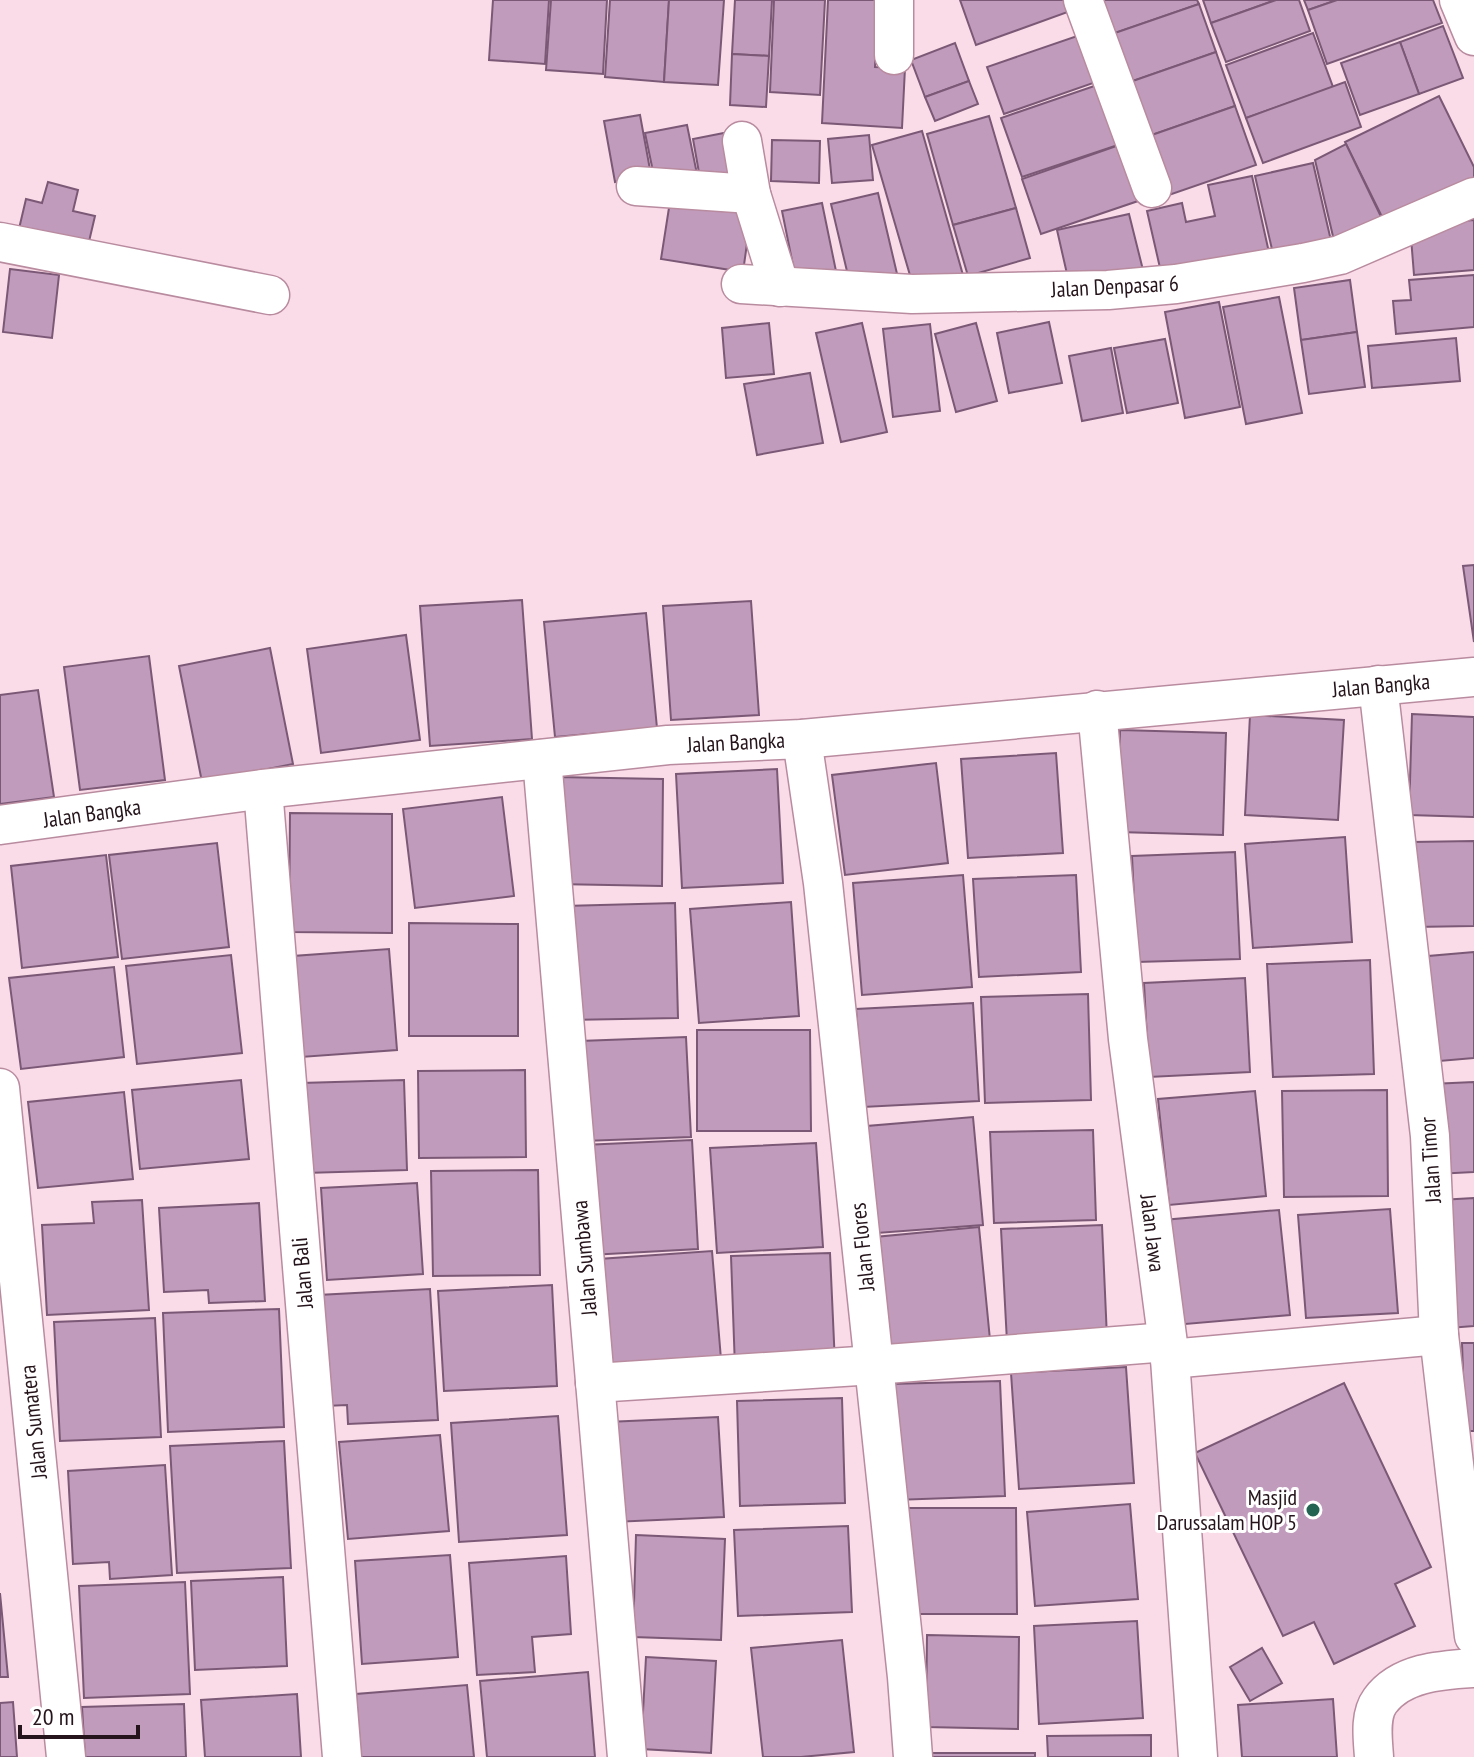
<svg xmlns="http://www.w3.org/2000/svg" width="1474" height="1757" viewBox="0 0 1474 1757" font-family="'PT Sans Narrow',sans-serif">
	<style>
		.building { fill: #c09bbb; stroke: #7b5976; stroke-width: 2 }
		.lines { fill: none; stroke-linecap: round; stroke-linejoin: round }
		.street-casing { stroke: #b98b9f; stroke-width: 41 }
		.street { stroke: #fff; stroke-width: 38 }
		.poi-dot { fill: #236351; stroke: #fff; stroke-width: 3 }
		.labels { text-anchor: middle; stroke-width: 6; stroke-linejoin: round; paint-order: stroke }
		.street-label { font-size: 22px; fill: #25141b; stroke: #fff }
		.poi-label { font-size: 22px; fill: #25141b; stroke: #fff; text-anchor: end }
	</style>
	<rect width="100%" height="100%" fill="#fadce8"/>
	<g class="building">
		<polygon points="493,0 549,0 545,64 489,60"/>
		<polygon points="551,0 607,0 603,74 546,70"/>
		<polygon points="610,0 669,0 664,82 605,77"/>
		<polygon points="669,0 724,0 718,85 664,82"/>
		<polygon points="735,0 772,0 769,56 732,54"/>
		<polygon points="774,0 825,0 820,95 770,92"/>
		<polygon points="828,0 878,0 875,67 905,68 902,128 822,123"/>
		<polygon points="960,0 1072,0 1076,9 976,45"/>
		<polygon points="1097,0 1197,0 1199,4 1109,35"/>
		<polygon points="1203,0 1276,0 1211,23"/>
		<polygon points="1276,0 1299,0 1310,31 1226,62 1211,23"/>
		<polygon points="1304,0 1337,0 1308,10"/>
		<polygon points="1337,0 1433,0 1442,23 1327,64 1308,10"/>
		<polygon points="1199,4 1216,52 1127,83 1109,35"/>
		<polygon points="1443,26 1463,78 1419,94 1400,42"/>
		<polygon points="1313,33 1333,87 1246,118 1226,65"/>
		<polygon points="1083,34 1099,81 1004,114 987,67"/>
		<polygon points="1400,42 1419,94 1360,115 1341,63"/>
		<polygon points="955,43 969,81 925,97 911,60"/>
		<polygon points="1216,52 1235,106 1146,137 1127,83"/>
		<polygon points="732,54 769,56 766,107 730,105"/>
		<polygon points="969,81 978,104 935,121 925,97"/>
		<polygon points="1345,82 1361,127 1263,163 1246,118"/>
		<polygon points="1100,84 1121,144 1022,177 1001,118"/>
		<polygon points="1439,96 1474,167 1474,188 1388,229 1345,142"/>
		<polygon points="1235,106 1256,165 1166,196 1146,137"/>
		<polygon points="640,115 651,175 615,182 604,121"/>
		<polygon points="989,116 1016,208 953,225 927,134"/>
		<polygon points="687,125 697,174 655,181 645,133"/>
		<polygon points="922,131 963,275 914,289 872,145"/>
		<polygon points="729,132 738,177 701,184 693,139"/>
		<polygon points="869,135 873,180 832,183 828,139"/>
		<polygon points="772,140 820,141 819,183 771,181"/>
		<polygon points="1122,144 1141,200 1041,234 1022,179"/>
		<polygon points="1346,144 1385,225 1336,249 1315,160"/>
		<polygon points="1313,163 1332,245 1274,258 1255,176"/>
		<polygon points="1252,176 1270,257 1163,281 1147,211 1182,203 1186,222 1215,216 1208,185"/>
		<polygon points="48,182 78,190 73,211 95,216 87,250 18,233 26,199 42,203"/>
		<polygon points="878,193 898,278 851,288 831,204"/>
		<polygon points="671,195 752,208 743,272 661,259"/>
		<polygon points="822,203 837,276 797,285 782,211"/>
		<polygon points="1016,208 1030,258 968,276 953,225"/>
		<polygon points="1129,214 1143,270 1070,287 1057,230"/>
		<polygon points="1474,220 1474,270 1414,275 1410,225"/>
		<polygon points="10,269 59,275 52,338 3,332"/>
		<polygon points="1474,275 1474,327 1396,334 1393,301 1411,300 1409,280"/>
		<polygon points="1350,280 1357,332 1301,340 1294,288"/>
		<polygon points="1279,297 1302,413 1246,424 1223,307"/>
		<polygon points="1219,302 1240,407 1185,418 1165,312"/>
		<polygon points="1049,322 1062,383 1009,393 997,333"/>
		<polygon points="769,323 774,374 726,378 722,328"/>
		<polygon points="862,323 887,432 841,442 816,333"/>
		<polygon points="976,323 997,401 956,412 935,334"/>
		<polygon points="930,324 940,411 893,417 883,329"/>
		<polygon points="1357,332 1365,387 1309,394 1301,340"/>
		<polygon points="1456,338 1460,381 1372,388 1368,346"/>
		<polygon points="1165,339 1178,403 1127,413 1114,348"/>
		<polygon points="1111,348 1123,413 1082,421 1069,356"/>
		<polygon points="810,373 823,443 757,455 744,384"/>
		<polygon points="1474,565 1474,642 1463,566"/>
		<polygon points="522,600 532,739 430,746 420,606"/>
		<polygon points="751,601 759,715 671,720 663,606"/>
		<polygon points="646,613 657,728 555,737 544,622"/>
		<polygon points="406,635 420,740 321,753 307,649"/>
		<polygon points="270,648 293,764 202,782 179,666"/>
		<polygon points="149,656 165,780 80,790 64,667"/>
		<polygon points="38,690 54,797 0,804 0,695"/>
		<polygon points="1412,714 1474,717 1474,817 1409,815"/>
		<polygon points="1250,715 1344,720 1338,820 1245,815"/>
		<polygon points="1120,730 1226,733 1223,835 1118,832"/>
		<polygon points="1056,753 1063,853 968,858 961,759"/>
		<polygon points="936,763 948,863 845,875 832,775"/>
		<polygon points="777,769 783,883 682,888 676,774"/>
		<polygon points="556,777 663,779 662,886 555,884"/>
		<polygon points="502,797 514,896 415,908 403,809"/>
		<polygon points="290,813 392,814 392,933 289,932"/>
		<polygon points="1345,837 1352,942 1253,948 1245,844"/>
		<polygon points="1474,841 1474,926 1413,927 1411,842"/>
		<polygon points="217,843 229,947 122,959 109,855"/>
		<polygon points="1235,852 1240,959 1137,962 1132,856"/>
		<polygon points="106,855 118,957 22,968 11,866"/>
		<polygon points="963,875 972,987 862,995 853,883"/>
		<polygon points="1076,875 1081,972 979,977 973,879"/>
		<polygon points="791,902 799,1016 699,1023 690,909"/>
		<polygon points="675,903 678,1018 567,1020 564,906"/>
		<polygon points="409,923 518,924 518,1036 409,1036"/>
		<polygon points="389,949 397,1050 301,1057 293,956"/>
		<polygon points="1474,952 1474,1058 1428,1062 1417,957"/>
		<polygon points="231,955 242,1053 137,1064 126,966"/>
		<polygon points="1370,960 1374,1074 1273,1077 1267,964"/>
		<polygon points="114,967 124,1057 21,1069 9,978"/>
		<polygon points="1245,978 1250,1072 1149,1077 1144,983"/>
		<polygon points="1088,994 1091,1100 985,1103 981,997"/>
		<polygon points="973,1003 979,1101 863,1107 856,1009"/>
		<polygon points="697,1030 810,1030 811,1131 697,1131"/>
		<polygon points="686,1037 691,1137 584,1141 580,1041"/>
		<polygon points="525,1070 526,1157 419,1158 418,1071"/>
		<polygon points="241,1080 249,1159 140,1169 132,1090"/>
		<polygon points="404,1080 407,1170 305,1173 301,1083"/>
		<polygon points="1474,1082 1474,1172 1436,1174 1431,1084"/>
		<polygon points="1387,1090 1388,1196 1284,1197 1282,1091"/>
		<polygon points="1255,1091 1266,1196 1169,1205 1158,1099"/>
		<polygon points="124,1092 133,1179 38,1188 28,1102"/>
		<polygon points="973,1117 983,1225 877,1233 867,1126"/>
		<polygon points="1093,1130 1096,1220 994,1223 990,1132"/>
		<polygon points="692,1140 698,1249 590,1255 583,1145"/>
		<polygon points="816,1143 823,1247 717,1253 710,1148"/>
		<polygon points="538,1170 540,1275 433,1276 431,1171"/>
		<polygon points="417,1183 423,1274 327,1280 321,1188"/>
		<polygon points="1474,1198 1474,1326 1449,1328 1440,1200"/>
		<polygon points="142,1200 149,1310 47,1315 42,1225 94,1223 92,1202"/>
		<polygon points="259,1203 265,1301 209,1303 208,1290 164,1292 159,1208"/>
		<polygon points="1390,1209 1398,1313 1306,1318 1298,1215"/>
		<polygon points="1279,1210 1290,1315 1174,1325 1163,1220"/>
		<polygon points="1102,1225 1107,1338 1007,1342 1001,1229"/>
		<polygon points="979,1227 991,1350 887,1360 875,1237"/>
		<polygon points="712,1251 722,1371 609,1380 599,1259"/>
		<polygon points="830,1253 835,1364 735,1368 731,1256"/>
		<polygon points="552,1285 557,1386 444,1391 438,1291"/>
		<polygon points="430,1289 438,1420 348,1424 347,1405 325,1406 318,1295"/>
		<polygon points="279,1309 284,1427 168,1432 163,1313"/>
		<polygon points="155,1318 161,1437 60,1441 54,1322"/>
		<polygon points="1462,1343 1474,1343 1474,1431 1465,1431"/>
		<polygon points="1126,1367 1134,1483 1019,1489 1011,1373"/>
		<polygon points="1000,1381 1005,1496 895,1500 890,1384"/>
		<polygon points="1344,1383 1431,1567 1395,1584 1415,1626 1334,1664 1314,1622 1283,1636 1195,1453"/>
		<polygon points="842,1398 845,1503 740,1506 737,1401"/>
		<polygon points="558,1416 567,1535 459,1542 451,1423"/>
		<polygon points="718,1417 724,1517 613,1522 607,1422"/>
		<polygon points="440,1435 449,1531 348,1539 339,1442"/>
		<polygon points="284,1441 291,1568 177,1573 170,1446"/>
		<polygon points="165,1465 172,1575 110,1579 109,1562 73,1564 68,1471"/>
		<polygon points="1130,1504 1138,1599 1035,1606 1027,1512"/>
		<polygon points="906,1508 1016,1508 1017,1614 907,1614"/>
		<polygon points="848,1526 852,1612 738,1616 734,1530"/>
		<polygon points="636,1535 725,1539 721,1640 633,1637"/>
		<polygon points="450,1555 458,1657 362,1664 355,1561"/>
		<polygon points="566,1556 571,1634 532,1637 535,1672 477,1675 469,1563"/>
		<polygon points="283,1577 287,1666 195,1670 191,1581"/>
		<polygon points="185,1582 190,1694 84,1698 79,1586"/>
		<polygon points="0,1593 8,1677 0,1677"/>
		<polygon points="1137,1621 1143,1718 1039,1724 1034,1626"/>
		<polygon points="927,1635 1019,1637 1018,1729 926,1727"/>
		<polygon points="842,1640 854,1752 801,1757 763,1757 751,1648"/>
		<polygon points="1262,1648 1282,1683 1250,1701 1230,1667"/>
		<polygon points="646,1657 716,1661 711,1753 641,1749"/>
		<polygon points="588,1672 595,1757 487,1757 480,1681"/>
		<polygon points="467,1685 474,1757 361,1757 356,1694"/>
		<polygon points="297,1694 301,1757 205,1757 201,1700"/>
		<polygon points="1333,1699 1337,1757 1242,1757 1238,1705"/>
		<polygon points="13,1702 17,1757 0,1757 0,1703"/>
		<polygon points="184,1704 186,1757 85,1757 82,1707"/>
		<polygon points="1151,1735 1151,1757 1048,1757 1047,1736"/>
		<rect x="931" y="1753" width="104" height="4"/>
	</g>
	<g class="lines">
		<defs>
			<g id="street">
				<polyline points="894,0 894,55"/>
				<polyline points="1083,0 1152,188"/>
				<polyline points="1459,0 1474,36"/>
				<polyline points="742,141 751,194 780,287"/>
				<polyline points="636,186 751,194"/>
				<polyline points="0,242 270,295"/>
				<polyline points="741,284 912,294 1108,290 1176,284 1303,263 1340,255 1474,197"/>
				<polyline points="1378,685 1430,1136 1439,1335 1474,1636"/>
				<polyline points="1097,710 1128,1039 1170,1359 1198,1757"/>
				<polyline points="802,739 823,883 907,1677 913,1757"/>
				<polyline points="542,759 627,1757"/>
				<polyline points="263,789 342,1757"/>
				<polyline points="0,825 263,789 668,745 802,739 1474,677"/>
				<polyline points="0,1088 66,1757"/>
				<polyline points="1170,1359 1439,1335"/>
				<polyline points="595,1383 874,1365 1167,1342"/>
				<path d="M1374 1757C1373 1740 1369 1716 1380 1701 1401 1672 1442 1670 1474 1668"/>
			</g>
		</defs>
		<use href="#street" class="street-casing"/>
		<use href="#street" class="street"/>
	</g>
	<circle class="poi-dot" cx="1313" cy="1510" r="8"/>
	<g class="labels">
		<g class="street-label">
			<text transform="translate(1115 286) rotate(-3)" y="8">Jalan Denpasar 6</text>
			<text transform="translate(1381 685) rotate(-5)" y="8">Jalan Bangka</text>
			<text transform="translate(736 742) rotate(-3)" y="8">Jalan Bangka</text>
			<text transform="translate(92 813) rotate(-8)" y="8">Jalan Bangka</text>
			<text transform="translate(1430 1160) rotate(-94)" y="8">Jalan Timor</text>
			<text transform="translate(1153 1233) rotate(83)" y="8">Jalan Jawa</text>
			<text transform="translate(862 1247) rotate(-96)" y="8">Jalan Flores</text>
			<text transform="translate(584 1258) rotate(-95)" y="8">Jalan Sumbawa</text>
			<text transform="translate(302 1273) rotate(-95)" y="8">Jalan Bali</text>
			<text transform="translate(33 1422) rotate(-96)" y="8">Jalan Sumatera</text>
		</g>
		<g class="poi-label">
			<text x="1297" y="1505">Masjid<tspan x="1297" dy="25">Darussalam HOP 5</tspan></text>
		</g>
	</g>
	<path d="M20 1725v12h118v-12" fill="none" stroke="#25141b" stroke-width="4"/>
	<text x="32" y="1725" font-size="24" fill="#25141b" stroke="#ffffff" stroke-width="6" paint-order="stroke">20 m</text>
</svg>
